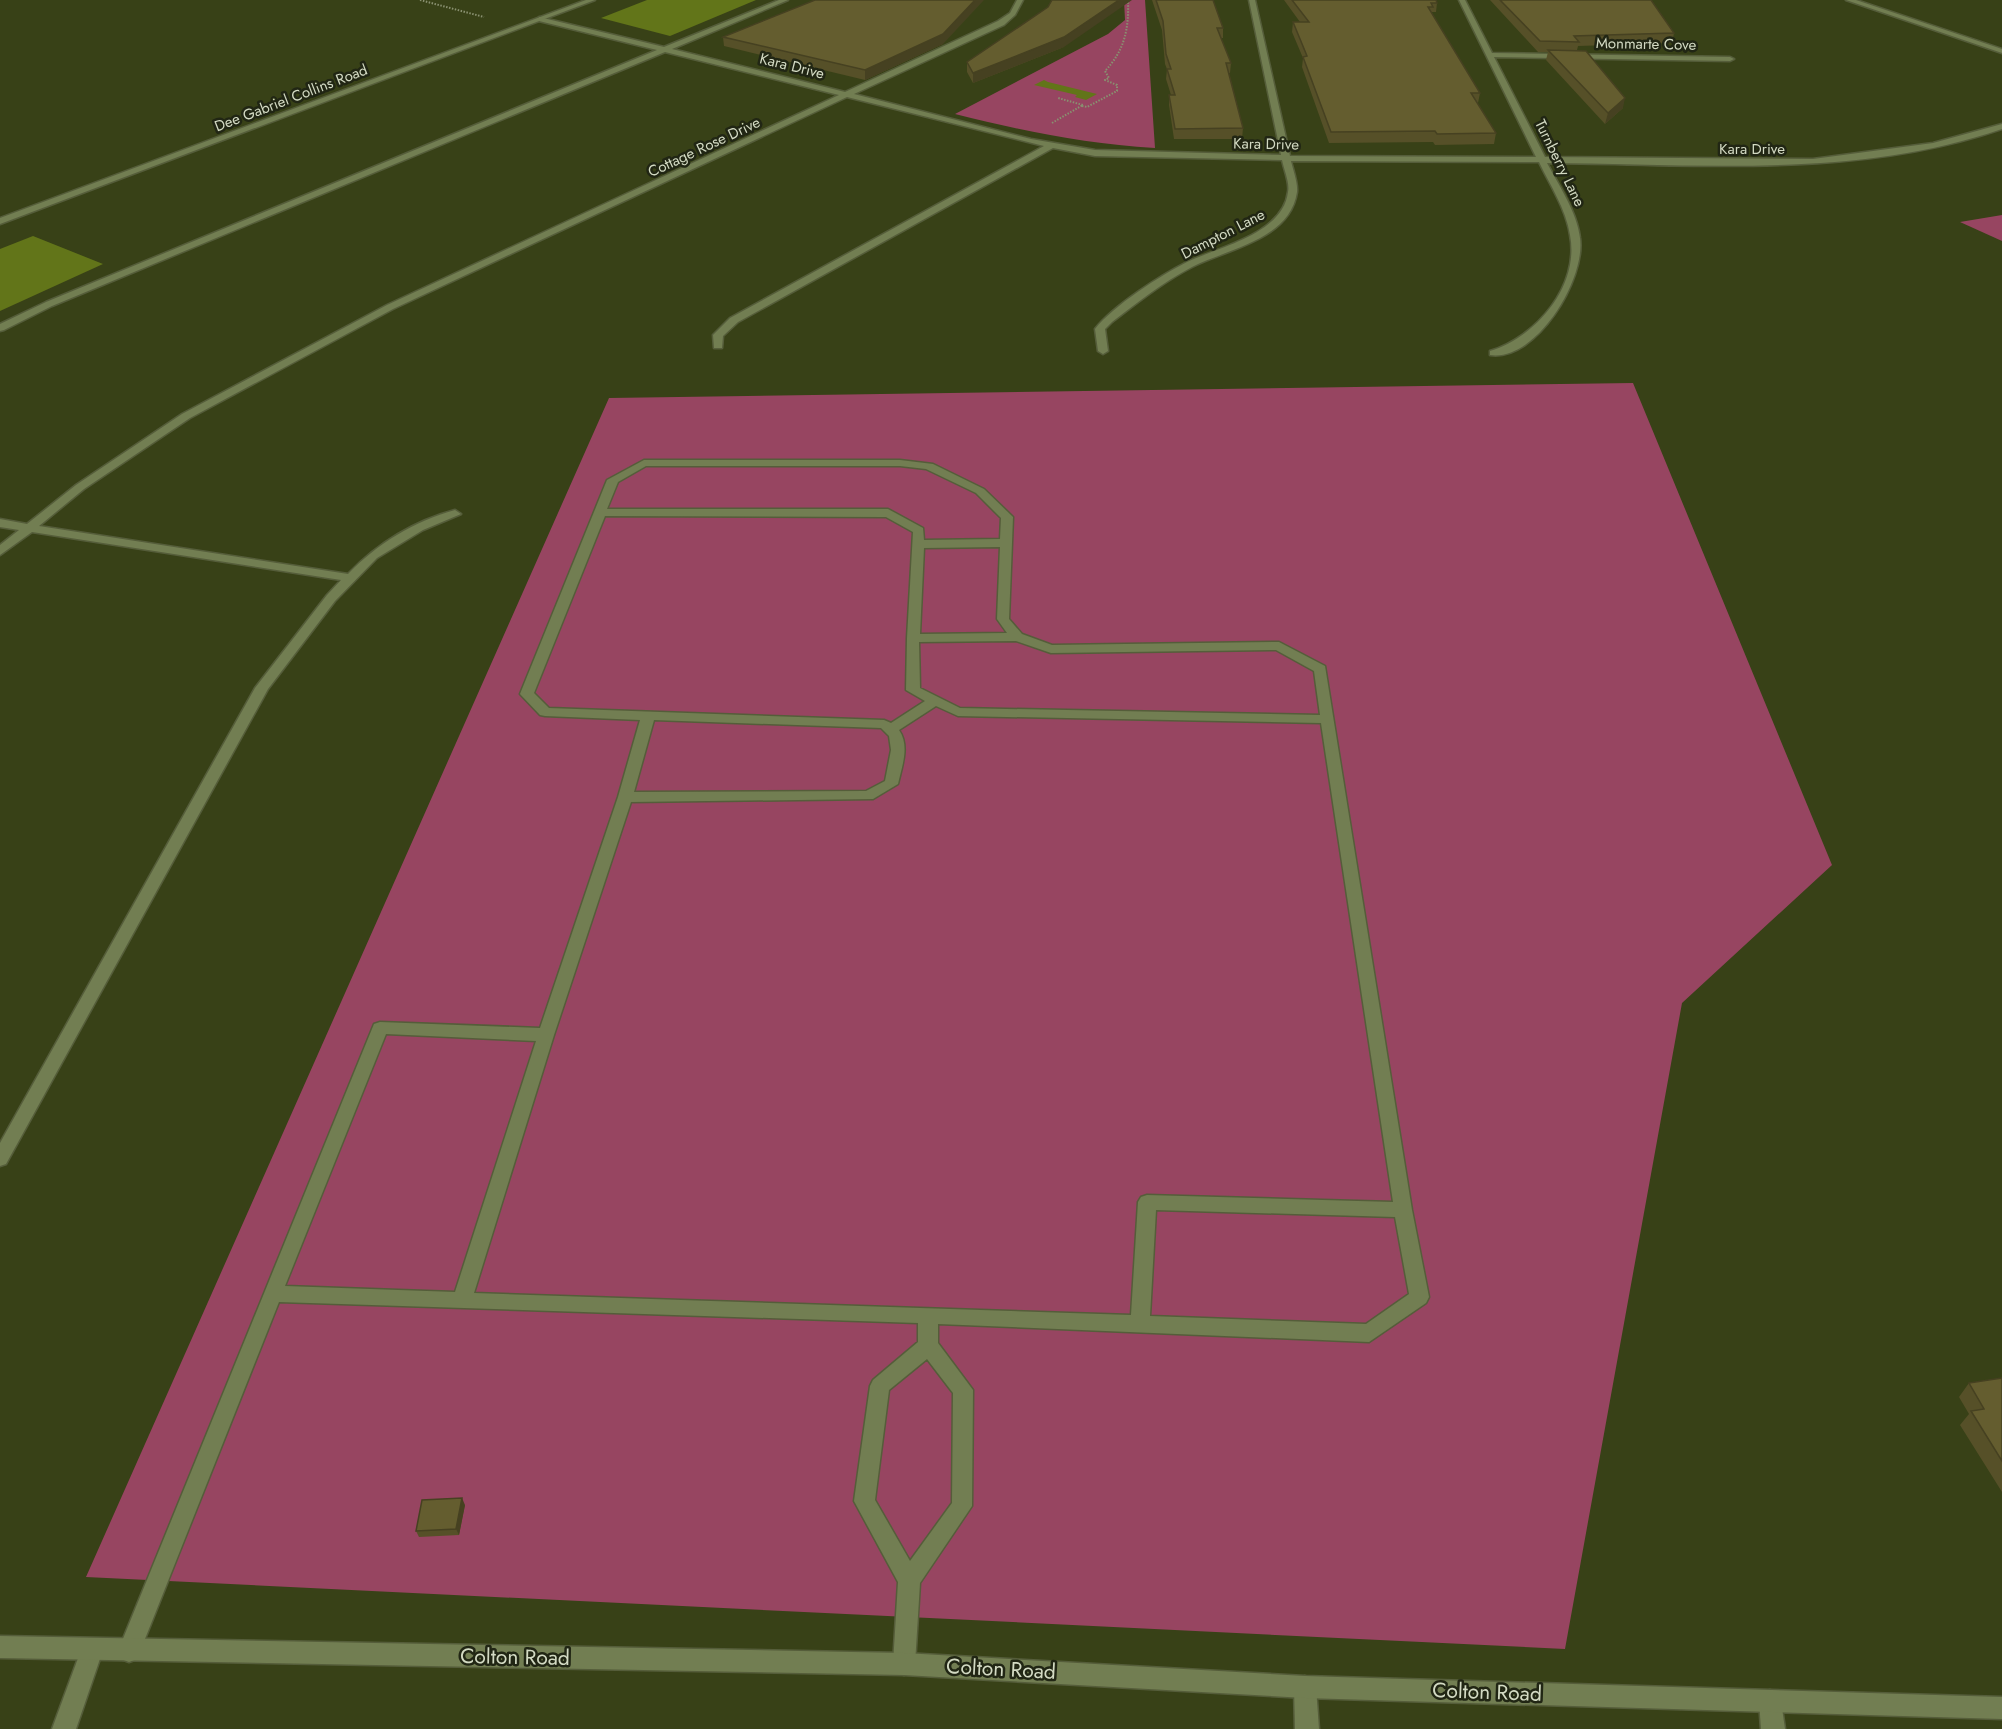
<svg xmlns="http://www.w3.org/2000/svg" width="2002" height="1729" viewBox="0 0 2002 1729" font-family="Jost,sans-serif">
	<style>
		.green { fill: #974561 }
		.water { fill: #627519 }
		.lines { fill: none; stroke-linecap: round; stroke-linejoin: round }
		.lane-casing { stroke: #555d3a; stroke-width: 3 }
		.street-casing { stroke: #555d3a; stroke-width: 3 }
		.secondary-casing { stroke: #555d3a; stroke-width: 3 }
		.path { stroke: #899070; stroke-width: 2; stroke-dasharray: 1.5 1.5; stroke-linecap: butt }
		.lane { fill: #727e52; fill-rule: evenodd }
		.street { fill: #727e52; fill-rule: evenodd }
		.secondary { fill: #727e52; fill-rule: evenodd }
		.wall { fill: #565028 }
		.shaded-wall { fill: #464121 }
		.building { fill: #645d2f; stroke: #464121; stroke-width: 1.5 }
		.labels { text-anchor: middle; stroke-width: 5; stroke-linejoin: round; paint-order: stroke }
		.far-street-label { font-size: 15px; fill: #d3dac3; stroke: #212614 }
		.near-street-label { font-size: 21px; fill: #d3dac3; stroke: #212614 }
	</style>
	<rect width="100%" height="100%" fill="#384117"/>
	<g class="green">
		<path d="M1124 0H1145L1155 148C1085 144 1023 131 955 114L1108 34 1125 20Z"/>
		<polygon points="2002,215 2002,241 1960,222"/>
		<polygon points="1633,383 1832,865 1682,1003 1565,1649 86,1577 609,398"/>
	</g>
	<g class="water">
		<polygon points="647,0 756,0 670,36 601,18"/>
		<polygon points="1044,80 1048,82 1097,94 1086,100 1075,97 1077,95 1034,85"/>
		<polygon points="33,236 103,264 0,311 0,249"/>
	</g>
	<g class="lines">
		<defs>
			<g id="lane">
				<path d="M644 460H900L933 464 984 489 1013 517 1009 619 1022 634 1052 645 1279 642 1325 666 1412 1210 1429 1297 1426 1303 1369 1342 938 1324V1343L973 1390 972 1506 920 1583 915 1664 912 1672 904 1675 896 1672 893 1664 898 1582 854 1501 870 1386 873 1380 918 1342V1323L279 1302 137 1659 129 1662 121 1659 118 1651 374 1024 380 1022 540 1028 618 797 640 720 545 716 540 715 520 694 607 480ZM646 466H900L926 469 976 493 1001 518 1000 539 924 540 923 528 888 509H607L618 482ZM605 516 886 517 913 532 907 638 906 690 925 701 891 723 884 720 549 708 534 693ZM1000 547 997 619 1007 633 920 634 924 548ZM1016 641 1051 653 1276 650 1314 671 1320 715 960 708 920 688 919 642ZM936 706 958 716 1321 723 1393 1202 1147 1195 1141 1197 1138 1202 1131 1315 474 1293 554 1035 631 802 873 799 898 784C902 766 910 746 899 730ZM654 720 881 728 889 736 891 750 885 781 866 791 634 792ZM386 1034 536 1041 455 1292 285 1286ZM1156 1210 1395 1217 1409 1294 1366 1324 1150 1316ZM927 1359 953 1393 952 1503 910 1561 875 1500 889 1390Z"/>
				<polygon points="92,1639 100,1642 103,1650 76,1729 52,1729 84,1642"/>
				<polygon points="1305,1676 1313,1679 1316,1687 1319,1729 1295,1729 1294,1687 1297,1679"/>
				<polygon points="1770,1690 1778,1693 1781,1701 1785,1729 1761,1729 1759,1701 1762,1693"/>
			</g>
			<g id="street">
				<path d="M779 0H788L672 49 845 92 998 21 1010 13 1017 0H1023L1015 15 1004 25 854 94 1031 139 1095 150 1281 155 1249 0H1255L1290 156 1536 157 1459 0H1465L1492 53 1730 57 1734 59 1730 61 1494 57 1545 157 1813 159 1933 143 2002 124V129C1857 179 1698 164 1547 163 1559 186 1577 212 1580 238 1586 279 1536 362 1490 355V351C1536 337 1580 286 1570 235 1566 209 1550 185 1539 162L1291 161C1293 170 1298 183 1297 192 1290 240 1227 249 1192 267 1163 282 1137 303 1112 322L1105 329 1108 351 1103 354 1098 351 1095 329C1113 306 1161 275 1187 262 1219 247 1283 234 1288 192 1290 183 1284 170 1282 160L1095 156 1053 148 738 322 723 336 722 348H714L713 335 730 318 1044 146 847 97 393 309 190 418 84 489 39 526 348 574C377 544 414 521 455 510L461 514 423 530 377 558 335 601 268 689 6 1164 0 1166V1143L255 688 327 595 341 580 32 532 0 555V545L19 530 0 527V519L27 524 76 485 182 414 387 305 839 95 665 52 52 306 4 330 0 331V324L46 302 657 50 539 21V17L664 47Z"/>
				<polygon points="1846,0 1856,0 2002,49 2002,53"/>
				<polygon points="0,1636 904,1653 1305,1676 2002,1697 2002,1719 1305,1698 904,1675 0,1658"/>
			</g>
			<polygon id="secondary" points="586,0 595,0 0,224 0,218"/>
		</defs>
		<use href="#lane" class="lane-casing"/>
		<use href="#street" class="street-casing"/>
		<use href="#secondary" class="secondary-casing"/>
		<g class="path">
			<polyline points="420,0 484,17"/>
			<path d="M1082 106 1087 107 1117 91V85L1105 80 1109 78 1105 71C1125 50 1129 28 1128 0"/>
			<polyline points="1052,123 1083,105 1058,98"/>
		</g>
		<use href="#lane" class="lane"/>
		<use href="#street" class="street"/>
		<use href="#secondary" class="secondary"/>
	</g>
	<g class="wall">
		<polygon points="1152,0 1213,0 1223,28 1223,38 1221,38 1231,63 1230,73 1229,73 1243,128 1242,139 1174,139 1169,105 1169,95 1171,95 1166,79 1167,69 1165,64 1162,30"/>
		<polygon points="1284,0 1436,0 1437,3 1436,12 1432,12 1432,14 1480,93 1478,103 1477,103 1496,133 1494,144 1435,145 1433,142 1329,143 1302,67 1303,58 1292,32 1293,22 1300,22"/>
		<polygon points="1490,0 1651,0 1674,33 1672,43 1578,46 1577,50 1623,108 1605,124 1546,60 1548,52 1538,52"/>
		<polygon points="723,37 943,44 865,80 724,46"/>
		<polygon points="1064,47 973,83 967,72 967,62"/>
		<polygon points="2002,1378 2002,1492 1960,1425 1969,1414 1959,1397 1969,1383"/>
		<polygon points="465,1505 459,1535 419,1537 416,1531"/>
	</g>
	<g class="shaded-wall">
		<polygon points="975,0 984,0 943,44 865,80 865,70"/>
		<polygon points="1119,0 1132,0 1064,47 973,83 973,73"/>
		<polygon points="1625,98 1623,108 1605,124 1608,113"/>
		<polygon points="462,1498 465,1505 459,1535 456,1529"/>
	</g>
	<g class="building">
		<polygon points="815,0 975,0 943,34 865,70 723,37"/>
		<polygon points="1052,0 1119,0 1064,37 973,73 967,62 1048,7"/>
		<polygon points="1156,0 1213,0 1223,28 1217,28 1231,63 1226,63 1243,128 1175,129 1169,95 1175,95 1167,69 1171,69 1166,54 1163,21"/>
		<polygon points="1292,0 1436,0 1437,3 1431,3 1433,7 1428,7 1480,93 1471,93 1496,133 1437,134 1435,131 1331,132 1303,57 1307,56 1293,22 1309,22"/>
		<polygon points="1500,0 1651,0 1674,33 1574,36 1579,42 1540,41"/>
		<polygon points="1548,50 1586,51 1625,98 1608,113"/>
		<polygon points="2002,1378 2002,1461 1971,1411 1984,1409 1969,1383"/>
		<polygon points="462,1498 456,1529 416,1531 422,1500"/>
	</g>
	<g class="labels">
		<g class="far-street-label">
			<text transform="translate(1646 44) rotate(1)" y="5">Monmarte Cove</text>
			<text transform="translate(792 66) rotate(14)" y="5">Kara Drive</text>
			<text transform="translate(291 98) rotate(-21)" y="5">Dee Gabriel Collins Road</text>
			<text transform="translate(1266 144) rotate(1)" y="5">Kara Drive</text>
			<text transform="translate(704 147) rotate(-25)" y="5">Cottage Rose Drive</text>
			<text x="1752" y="154">Kara Drive</text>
			<text transform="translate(1560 163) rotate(64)" y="5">Turnberry Lane</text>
			<text transform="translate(1223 234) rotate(-27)" y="5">Dampton Lane</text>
		</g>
		<g class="near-street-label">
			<text transform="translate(515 1657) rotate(1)" y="7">Colton Road</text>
			<text transform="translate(1001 1669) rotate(3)" y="7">Colton Road</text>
			<text transform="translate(1487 1692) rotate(2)" y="7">Colton Road</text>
		</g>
	</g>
</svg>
